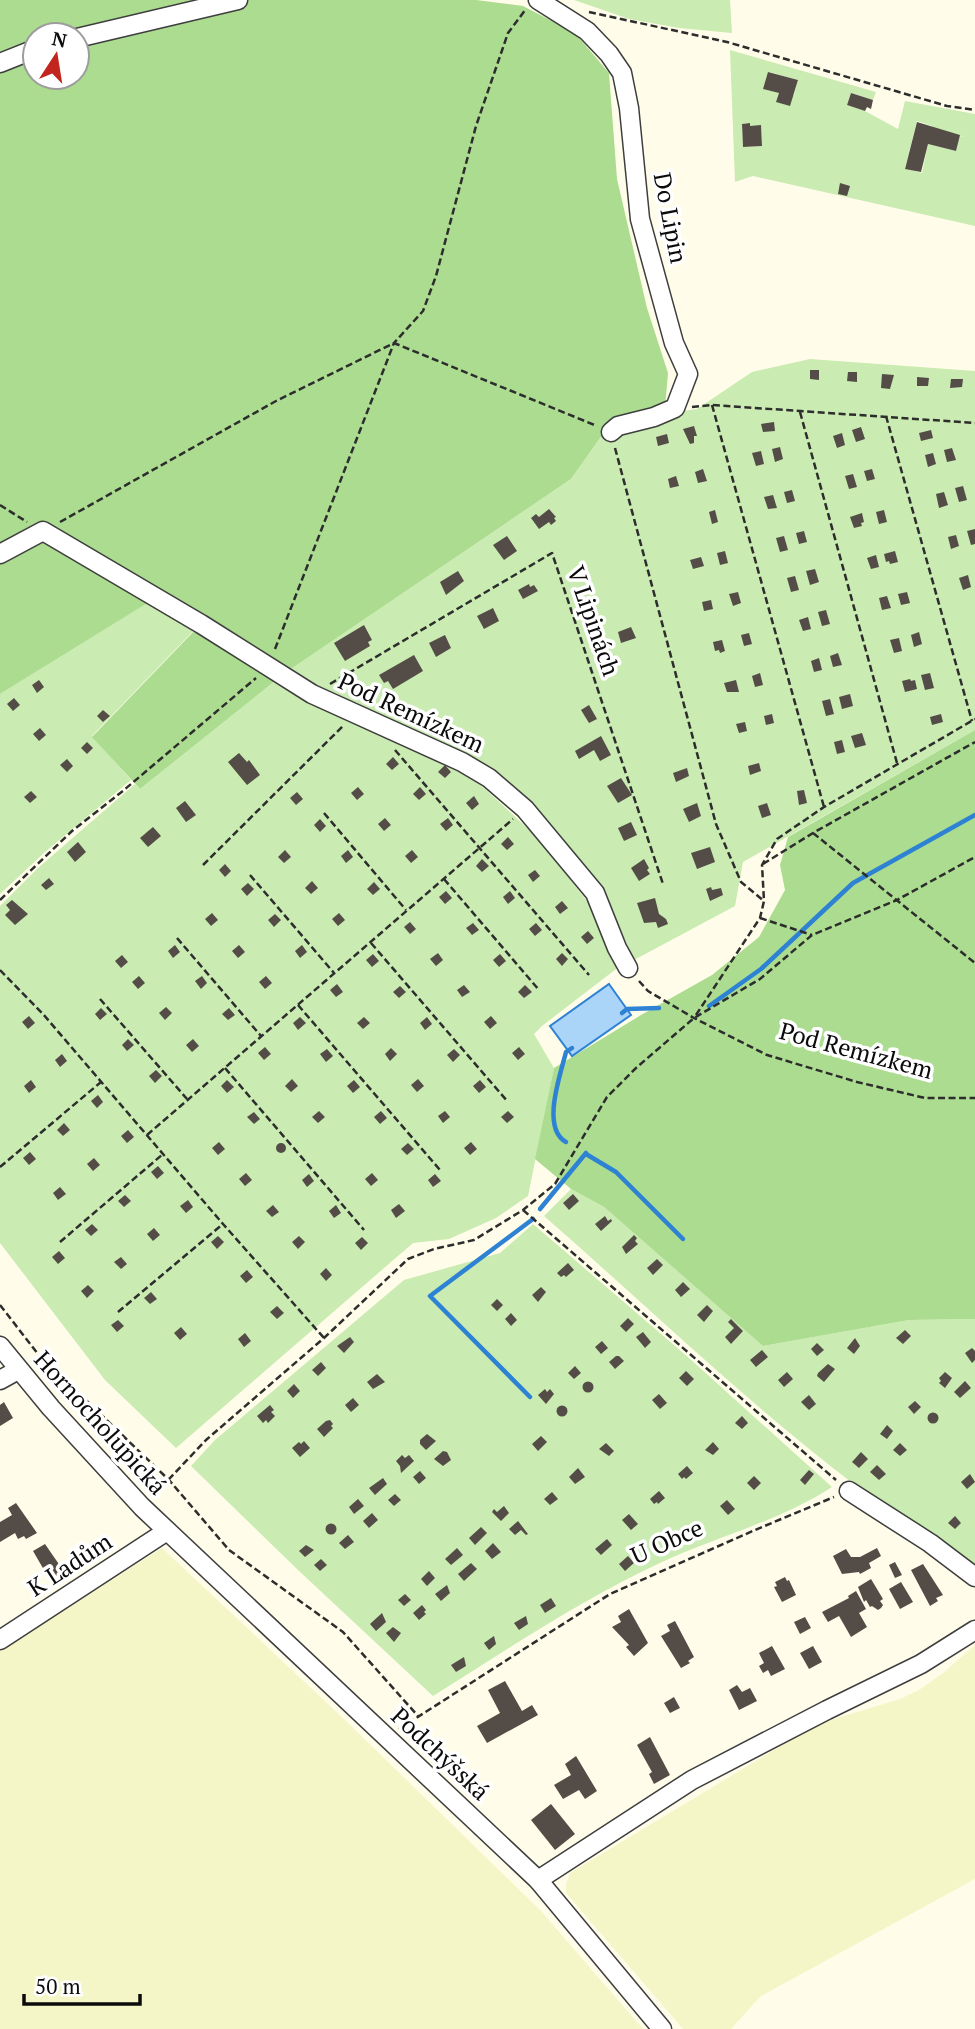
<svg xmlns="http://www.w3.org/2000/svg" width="975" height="2029" viewBox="0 0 975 2029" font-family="'PT Serif',serif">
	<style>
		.farmland { fill: #f5f6c8 }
		.green { fill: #caebb1; fill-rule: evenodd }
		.forest { fill: #abdc90; fill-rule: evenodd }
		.water { fill: #abd4f9; stroke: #2e82d4; stroke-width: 2 }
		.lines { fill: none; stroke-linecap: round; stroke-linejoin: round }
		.stream { stroke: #2e82d4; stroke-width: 4.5 }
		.building { fill: #544d47 }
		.minor-casing { stroke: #3e3e3e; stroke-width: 21 }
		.path { stroke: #2d2d2d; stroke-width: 2.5; stroke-dasharray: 7 3.5; stroke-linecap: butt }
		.minor { stroke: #fff; stroke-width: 18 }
		.labels { text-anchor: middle; stroke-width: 7; stroke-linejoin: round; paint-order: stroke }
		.street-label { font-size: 24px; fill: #0b0b0b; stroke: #fff }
	</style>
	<rect width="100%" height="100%" fill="#fffde9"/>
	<g class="farmland">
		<polygon points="162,1548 343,1718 541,1911 643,2029 0,2029 0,1651"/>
		<polygon points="975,1645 975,1879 761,1996 731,2029 683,2029 566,1893 566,1884 570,1873 817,1724 900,1699 919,1690 943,1673"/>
	</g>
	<g class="green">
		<polygon points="574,0 730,0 732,33 679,28 629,19"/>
		<path d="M730 50 876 92 873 100 851 93 847 105 865 111 898 129 905 101 975 114V226L753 176 735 182ZM769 72 798 80 794 95 777 102 779 93 764 89ZM917 121 932 126V128L965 137 959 136 956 151 928 144 922 173 905 168ZM750 123V126H761L762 146 743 147 742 124Z"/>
		<polygon points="810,359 975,371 975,730 743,862 735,906 634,960 612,910 578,860 474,759 333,692 285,673 571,479 612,421 697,409 752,372"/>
		<polygon points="150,601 195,629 92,736 131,780 45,852 0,894 0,694"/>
		<polygon points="275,681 319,705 393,737 472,777 536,836 587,901 599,917 620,966 542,1026 534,1034 554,1068 528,1196 496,1218 449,1239 413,1243 176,1448 105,1380 0,1243 0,906 38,868 135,784 140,789"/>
		<path d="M571 1189 604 1207 763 1346 909 1320 975 1319V1565C937 1536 894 1514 855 1485 746 1402 647 1306 544 1216Z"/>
		<path d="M533 1224 689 1358 832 1487C780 1521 718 1536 662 1562 582 1599 508 1649 433 1696L298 1570 191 1466 215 1440 404 1280 500 1253Z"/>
	</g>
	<g class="forest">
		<path d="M0 0H476L523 6 575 33 609 73 617 179 647 308 668 373 665 408 612 421 571 479 285 673 140 789 92 737 195 630 149 602 0 694ZM35 35H77V77H35Z"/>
		<polygon points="975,730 975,1319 909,1320 763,1346 604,1207 571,1189 535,1159 554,1068 641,1015 712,975 759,937 785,890 780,865 788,837"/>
	</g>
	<polygon class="water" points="609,984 631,1015 572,1056 550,1026"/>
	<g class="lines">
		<g class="stream">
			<polyline points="709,1006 761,969 853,883 975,815"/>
			<polyline points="622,1013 627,1009 659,1008"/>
			<path d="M566 1142C541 1128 560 1076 566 1052L572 1048"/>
			<polyline points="586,1154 616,1172 683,1239"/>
			<polyline points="540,1209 586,1153"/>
			<polyline points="530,1397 430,1296 533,1219"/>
		</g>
	</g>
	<g class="building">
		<polygon points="768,72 798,80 790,106 776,102 779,93 763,89"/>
		<polygon points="851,93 873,100 871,109 867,107 865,111 847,105"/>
		<polygon points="917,122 960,135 956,151 928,144 921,172 905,169"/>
		<polygon points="750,123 750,126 761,125 762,146 743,147 742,124"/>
		<polygon points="840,183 850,186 847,196 838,194"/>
		<polygon points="810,370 819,370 819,380 810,379"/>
		<polygon points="848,372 857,372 857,382 847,381"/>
		<polygon points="882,374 894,375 890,389 881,388"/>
		<polygon points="917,377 929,378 928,386 917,386"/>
		<polygon points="951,379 963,379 962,387 950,388"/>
		<polygon points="774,422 775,431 763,432 761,424"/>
		<polygon points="694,426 697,436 694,436 694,443 690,444 683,429"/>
		<polygon points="861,427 865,439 856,442 852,430"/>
		<polygon points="931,430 933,438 921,441 919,433"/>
		<polygon points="842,433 845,445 837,448 833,436"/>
		<polygon points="667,434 669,443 658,446 656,437"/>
		<polygon points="780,447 783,459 775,462 772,449"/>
		<polygon points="952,448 956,460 947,462 944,450"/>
		<polygon points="761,451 764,464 756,466 752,453"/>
		<polygon points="933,453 936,464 928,467 925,455"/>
		<polygon points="703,469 707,481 698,483 695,472"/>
		<polygon points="872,469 875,479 867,481 864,471"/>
		<polygon points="853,474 857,487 849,489 845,476"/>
		<polygon points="676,476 679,486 670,488 668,479"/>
		<polygon points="963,486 967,500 959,502 955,488"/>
		<polygon points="792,490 795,501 787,503 784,492"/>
		<polygon points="944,492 948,505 939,508 936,494"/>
		<polygon points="773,495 777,508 768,509 764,497"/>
		<polygon points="549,509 556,517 554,518 556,521 551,525 549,522 539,529 531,518 536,514 539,517"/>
		<polygon points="715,510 718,522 712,524 709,512"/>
		<polygon points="884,510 887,522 879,524 876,512"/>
		<polygon points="862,513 864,522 861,523 862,526 854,528 850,517"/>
		<polygon points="975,529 975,544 971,545 967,531"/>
		<polygon points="804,531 807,542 799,544 796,533"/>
		<polygon points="956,535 959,546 951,549 948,537"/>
		<polygon points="507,536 517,551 504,560 493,545"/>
		<polygon points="784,536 788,550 780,552 776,538"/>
		<polygon points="725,551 728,563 720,565 717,553"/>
		<polygon points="895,551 898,562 890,564 889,561 886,562 884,554"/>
		<polygon points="876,555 879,567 871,569 867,558"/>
		<polygon points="701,557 704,566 693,569 690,560"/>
		<polygon points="815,569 819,582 810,585 806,571"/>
		<polygon points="458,571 464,581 446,595 440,582"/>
		<polygon points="968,575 971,587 963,590 959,578"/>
		<polygon points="795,576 799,590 791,592 787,578"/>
		<polygon points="529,584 530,587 534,585 538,591 523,599 518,590"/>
		<polygon points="738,592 741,603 733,606 729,594"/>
		<polygon points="907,592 910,603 901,605 898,594"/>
		<polygon points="887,596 891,608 882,610 879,598"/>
		<polygon points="711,600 713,609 704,611 702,602"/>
		<polygon points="493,608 499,621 484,629 477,616"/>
		<polygon points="826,610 830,624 822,626 818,612"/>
		<polygon points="808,617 811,629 803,631 799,620"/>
		<polygon points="364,625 372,640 368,642 370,646 345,661 334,643"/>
		<polygon points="631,627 636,638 621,643 618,632"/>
		<polygon points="919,632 922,644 914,647 911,635"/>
		<polygon points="749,633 752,644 744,646 741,635"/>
		<polygon points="445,635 451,648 436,657 429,643"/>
		<polygon points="899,638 902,651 894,653 890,640"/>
		<polygon points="722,640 725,651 720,653 719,650 715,651 713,642"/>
		<polygon points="838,653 842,665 833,667 830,656"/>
		<polygon points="414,655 423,671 393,689 388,681 384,683 379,675"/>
		<polygon points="819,658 822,670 814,672 811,661"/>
		<polygon points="760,673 763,685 755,687 752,676"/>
		<polygon points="930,673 934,688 925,690 921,675"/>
		<polygon points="910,679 911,681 915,680 917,689 905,692 902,681"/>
		<polygon points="39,680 44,687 37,693 32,685"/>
		<polygon points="736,680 739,692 727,692 724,683"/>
		<polygon points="850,694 853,706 842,709 839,697"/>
		<polygon points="14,698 20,705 13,711 7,704"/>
		<polygon points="830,699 834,714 826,716 822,701"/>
		<polygon points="589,705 597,719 589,723 581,710"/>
		<polygon points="103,710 110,716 103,722 97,716"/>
		<polygon points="772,714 774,723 766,725 764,716"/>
		<polygon points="941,714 943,722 932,725 930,717"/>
		<polygon points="745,722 747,731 739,733 736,724"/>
		<polygon points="40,728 46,735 39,741 33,734"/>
		<polygon points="862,733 866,745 855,748 851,736"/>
		<polygon points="601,736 611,755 600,761 594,750 579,759 575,751"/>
		<polygon points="842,740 845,752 837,754 834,742"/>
		<polygon points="87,742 93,748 87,754 81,748"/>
		<polygon points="239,753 247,762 249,760 260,775 247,785 228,762"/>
		<polygon points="393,757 399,764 392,770 386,764"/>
		<polygon points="67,759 73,766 67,772 60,765"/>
		<polygon points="759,763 761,771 750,775 748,766"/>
		<polygon points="445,765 451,772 445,778 438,772"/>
		<polygon points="687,768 689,776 676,782 673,773"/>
		<polygon points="621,778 632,795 618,803 607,786"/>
		<polygon points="358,787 364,794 357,800 351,793"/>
		<polygon points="420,787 426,794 419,800 413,794"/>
		<polygon points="804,790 807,803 799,805 797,791"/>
		<polygon points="31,791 37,797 30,803 24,797"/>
		<polygon points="297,792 303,799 296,805 290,798"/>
		<polygon points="474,796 479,804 472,810 466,803"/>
		<polygon points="185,801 196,815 186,822 176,808"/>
		<polygon points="697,803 701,816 689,822 683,809"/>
		<polygon points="767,803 771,815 762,818 758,806"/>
		<polygon points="385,818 391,825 384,831 378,824"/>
		<polygon points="448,818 453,825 446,831 440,824"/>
		<polygon points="320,819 326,826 320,832 314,825"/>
		<polygon points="631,822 637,835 624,841 618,828"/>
		<polygon points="153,827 161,836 148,847 140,838"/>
		<polygon points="508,837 514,844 507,850 501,844"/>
		<polygon points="78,842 86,852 75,862 67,852"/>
		<polygon points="710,847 715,862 697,869 691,853"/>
		<polygon points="285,850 291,857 284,863 278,857"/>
		<polygon points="348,850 353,857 346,863 341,856"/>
		<polygon points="412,850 418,857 411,863 405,856"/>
		<polygon points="482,859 489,866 482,872 476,866"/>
		<polygon points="644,859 649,868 647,870 650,874 639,881 631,868"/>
		<polygon points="225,864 231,871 225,877 219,870"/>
		<polygon points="535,870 540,876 533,882 528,875"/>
		<polygon points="49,878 54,884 46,890 41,885"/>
		<polygon points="312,881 318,888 311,894 305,888"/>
		<polygon points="374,882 380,889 373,895 367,889"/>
		<polygon points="248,883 254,889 247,896 241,889"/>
		<polygon points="711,887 712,890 721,888 723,895 710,901 706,889"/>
		<polygon points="446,891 452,898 445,904 439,897"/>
		<polygon points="510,891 515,898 508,904 503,897"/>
		<polygon points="655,898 659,914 666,919 668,924 658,928 656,922 644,923 637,903"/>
		<polygon points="12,900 28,914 15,925 5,915 10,910 6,905"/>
		<polygon points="562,901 568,908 560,914 555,907"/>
		<polygon points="212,913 218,920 211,926 205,919"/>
		<polygon points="339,913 345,920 338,926 332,919"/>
		<polygon points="275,914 281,920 274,927 268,920"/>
		<polygon points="410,922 416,929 410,934 404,927"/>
		<polygon points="473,923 479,930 472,935 466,928"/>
		<polygon points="536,923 542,930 535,936 529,929"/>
		<polygon points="588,931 594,938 587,944 581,937"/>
		<polygon points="175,945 180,952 173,958 168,951"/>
		<polygon points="239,945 245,952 238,958 232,951"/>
		<polygon points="302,945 307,952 300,958 295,951"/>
		<polygon points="438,953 443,960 436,966 430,959"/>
		<polygon points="562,953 568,959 562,966 556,959"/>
		<polygon points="373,954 379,961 372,967 366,960"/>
		<polygon points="500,954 506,961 499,967 493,960"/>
		<polygon points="122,955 128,962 121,968 115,961"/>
		<polygon points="139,976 145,983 138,989 132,982"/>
		<polygon points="202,976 207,983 201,989 195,981"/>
		<polygon points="266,976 272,983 265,989 259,982"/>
		<polygon points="337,984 343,992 336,997 330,990"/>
		<polygon points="464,985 470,992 462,997 457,990"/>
		<polygon points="525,985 532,992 524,998 518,992"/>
		<polygon points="400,986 406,992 399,998 393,992"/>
		<polygon points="166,1007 172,1013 165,1020 159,1013"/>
		<polygon points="101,1008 107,1014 100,1020 95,1014"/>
		<polygon points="229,1008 235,1015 228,1020 222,1014"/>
		<polygon points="29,1016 35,1023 28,1029 22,1022"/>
		<polygon points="491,1016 497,1023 490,1029 484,1022"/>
		<polygon points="300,1017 306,1023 298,1030 293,1023"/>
		<polygon points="364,1017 370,1023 363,1029 357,1023"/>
		<polygon points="427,1017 432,1024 425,1030 420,1023"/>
		<polygon points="128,1039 134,1045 127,1051 122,1045"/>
		<polygon points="193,1039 199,1046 192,1052 186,1045"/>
		<polygon points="265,1047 271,1054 264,1060 258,1053"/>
		<polygon points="519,1047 525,1054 518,1060 512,1053"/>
		<polygon points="391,1048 397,1054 390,1061 385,1054"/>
		<polygon points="327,1049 333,1056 326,1062 320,1054"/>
		<polygon points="454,1049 460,1055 453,1062 447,1055"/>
		<polygon points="62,1054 67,1061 60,1067 55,1060"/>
		<polygon points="156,1070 162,1076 155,1083 149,1076"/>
		<polygon points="292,1079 298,1086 291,1092 285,1086"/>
		<polygon points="418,1079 424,1086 417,1092 411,1085"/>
		<polygon points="31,1080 36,1087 29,1093 24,1086"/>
		<polygon points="227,1080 234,1087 227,1093 221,1086"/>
		<polygon points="354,1080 360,1087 353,1093 347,1086"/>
		<polygon points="480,1080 486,1087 479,1093 473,1086"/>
		<polygon points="98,1095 103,1102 97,1108 91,1101"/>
		<polygon points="319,1111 325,1117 318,1123 312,1117"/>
		<polygon points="381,1111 387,1118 380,1124 374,1117"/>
		<polygon points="445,1111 450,1117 443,1123 438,1116"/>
		<polygon points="508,1111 514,1117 507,1123 501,1117"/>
		<polygon points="254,1112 260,1119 254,1124 247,1117"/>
		<polygon points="64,1123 70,1130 63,1136 57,1130"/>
		<polygon points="128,1130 134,1137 127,1143 121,1136"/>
		<polygon points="219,1142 225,1149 218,1155 212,1148"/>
		<polygon points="471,1142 477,1149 470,1155 464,1148"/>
		<circle cx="281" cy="1148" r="5"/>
		<polygon points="408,1143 414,1149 407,1155 401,1149"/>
		<polygon points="30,1152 36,1159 29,1165 23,1158"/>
		<polygon points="94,1158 100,1165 93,1171 87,1164"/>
		<polygon points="158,1166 164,1173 157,1179 151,1172"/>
		<polygon points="246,1173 252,1180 245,1186 239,1179"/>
		<polygon points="372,1173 378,1180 371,1186 365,1179"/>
		<polygon points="309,1174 314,1181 307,1187 302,1180"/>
		<polygon points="435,1174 441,1181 433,1187 428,1180"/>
		<polygon points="60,1187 66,1194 58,1200 53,1193"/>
		<polygon points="573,1194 579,1201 569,1210 563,1203"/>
		<polygon points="125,1195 131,1201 124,1207 118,1201"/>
		<polygon points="188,1200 193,1207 186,1213 180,1206"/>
		<polygon points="399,1204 405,1211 396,1218 391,1210"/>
		<polygon points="273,1205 279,1212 272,1217 266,1211"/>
		<polygon points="336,1205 341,1213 334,1218 329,1211"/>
		<polygon points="605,1216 608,1221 611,1219 612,1221 601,1231 595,1224"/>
		<polygon points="92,1224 98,1230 91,1236 85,1230"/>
		<polygon points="154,1228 160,1235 153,1241 147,1234"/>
		<polygon points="634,1235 637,1238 635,1241 638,1244 626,1254 622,1247"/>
		<polygon points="218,1236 224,1242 217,1249 211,1242"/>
		<polygon points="299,1236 305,1242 298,1249 292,1242"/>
		<polygon points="362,1237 368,1243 361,1250 355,1243"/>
		<polygon points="59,1251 65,1258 58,1264 52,1257"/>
		<polygon points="121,1257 127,1264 121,1269 114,1262"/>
		<polygon points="657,1259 663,1265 653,1275 647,1268"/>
		<polygon points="568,1263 574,1270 566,1277 564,1275 561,1277 557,1273"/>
		<polygon points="326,1268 332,1275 326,1281 320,1274"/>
		<polygon points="247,1270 253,1277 246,1283 240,1276"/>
		<polygon points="683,1282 690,1289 681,1297 675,1290"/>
		<polygon points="88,1285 94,1291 87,1298 81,1291"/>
		<polygon points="541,1287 546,1292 538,1302 532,1295"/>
		<polygon points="151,1292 157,1299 150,1304 144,1298"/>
		<polygon points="497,1299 503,1305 497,1311 491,1305"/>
		<polygon points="707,1305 713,1311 704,1322 697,1315"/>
		<polygon points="277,1306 284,1313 277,1319 270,1312"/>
		<polygon points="511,1313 517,1320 511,1326 505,1319"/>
		<polygon points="628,1318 634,1324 626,1332 620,1326"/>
		<polygon points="731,1319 743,1331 731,1344 725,1337 734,1328 728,1322"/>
		<polygon points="118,1320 124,1326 117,1332 111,1325"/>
		<polygon points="181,1327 187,1334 180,1340 174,1333"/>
		<polygon points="905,1330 911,1336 903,1344 896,1338"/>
		<polygon points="643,1332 651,1342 645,1348 636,1337"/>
		<polygon points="245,1333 251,1341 244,1347 238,1339"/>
		<polygon points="350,1337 354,1342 344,1353 337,1346"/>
		<polygon points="855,1338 860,1346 854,1354 847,1348"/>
		<polygon points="602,1341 608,1348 601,1354 595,1347"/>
		<polygon points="817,1343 824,1350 817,1356 811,1349"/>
		<polygon points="972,1348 975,1351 975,1360 972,1363 965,1353"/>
		<polygon points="762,1350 768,1357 756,1367 750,1360"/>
		<polygon points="616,1356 619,1356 624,1361 615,1369 609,1362"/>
		<polygon points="321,1362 326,1368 318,1376 312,1370"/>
		<polygon points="828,1364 835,1369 824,1382 817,1376 818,1373"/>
		<polygon points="575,1366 581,1373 574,1379 568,1373"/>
		<polygon points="686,1371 694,1379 687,1386 679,1378"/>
		<polygon points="787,1372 793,1379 784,1387 778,1380"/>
		<polygon points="945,1372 952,1378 945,1388 939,1383 941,1381 939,1378"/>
		<polygon points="377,1374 385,1382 373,1389 367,1382"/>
		<polygon points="965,1381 971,1388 960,1398 954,1392"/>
		<circle cx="588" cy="1387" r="5.5"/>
		<polygon points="294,1384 300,1391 293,1398 287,1391"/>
		<polygon points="545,1389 547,1392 550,1389 554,1394 546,1404 538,1395"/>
		<polygon points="659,1394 667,1403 660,1409 652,1400"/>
		<polygon points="809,1395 816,1404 809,1410 801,1402"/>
		<polygon points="353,1398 359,1405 351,1412 345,1405"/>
		<polygon points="915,1401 921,1407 914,1414 908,1407"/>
		<polygon points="4,1402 13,1418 0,1426 0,1405"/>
		<polygon points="270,1405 274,1410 271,1412 275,1416 268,1423 266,1420 263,1423 257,1416"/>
		<circle cx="562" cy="1411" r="5.5"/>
		<circle cx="933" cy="1418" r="5.5"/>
		<polygon points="742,1416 748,1423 742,1429 735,1423"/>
		<polygon points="330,1420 333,1424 331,1426 333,1428 324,1437 317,1429 326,1421"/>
		<polygon points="887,1425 893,1431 887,1439 880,1434"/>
		<polygon points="427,1434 436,1441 426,1450 420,1444 420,1440"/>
		<polygon points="541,1436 547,1442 538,1451 532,1444"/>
		<polygon points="304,1441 310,1448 300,1457 292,1448 299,1442 301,1444"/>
		<polygon points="713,1442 719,1449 713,1455 705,1450"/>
		<polygon points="606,1443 614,1451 609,1456 599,1449"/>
		<polygon points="900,1443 907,1450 900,1456 893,1450"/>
		<polygon points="443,1451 447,1452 451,1460 443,1466 434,1459"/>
		<polygon points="861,1452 868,1459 859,1468 852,1462"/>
		<polygon points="402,1455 405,1458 409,1455 414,1461 401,1473 400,1466 396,1461"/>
		<polygon points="877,1465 886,1474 879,1480 870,1472"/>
		<polygon points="687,1466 693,1473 686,1479 684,1477 682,1479 678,1474"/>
		<polygon points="578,1468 585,1477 575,1484 569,1477"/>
		<polygon points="809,1470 814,1474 805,1485 800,1480"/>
		<polygon points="420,1471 426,1478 419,1484 413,1477"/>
		<polygon points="970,1474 975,1482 967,1489 961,1482"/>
		<polygon points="754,1476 761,1483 754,1490 747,1483"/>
		<polygon points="383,1478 387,1484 375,1495 369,1488"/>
		<polygon points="659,1491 665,1498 658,1504 657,1502 654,1504 650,1499"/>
		<polygon points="552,1492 558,1499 550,1505 544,1499"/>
		<polygon points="395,1494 401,1500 394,1506 388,1500"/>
		<polygon points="358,1499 364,1506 354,1514 349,1507"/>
		<polygon points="727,1500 735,1509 728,1515 720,1506"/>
		<polygon points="16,1503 37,1533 26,1539 24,1536 18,1539 15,1533 0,1542 0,1522 12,1515 8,1508"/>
		<polygon points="504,1506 509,1513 501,1521 492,1512 494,1509 497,1512"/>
		<polygon points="372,1513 378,1520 369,1528 363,1521"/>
		<polygon points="629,1514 638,1524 631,1530 622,1520"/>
		<polygon points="955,1516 961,1523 955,1529 948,1523"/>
		<polygon points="518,1521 528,1534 526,1535 521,1530 515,1535 509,1529"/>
		<circle cx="331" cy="1529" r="5.5"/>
		<polygon points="481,1527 487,1533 475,1545 469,1538"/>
		<polygon points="348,1535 354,1542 345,1549 339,1543"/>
		<polygon points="607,1539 612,1545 601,1555 595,1549"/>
		<polygon points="493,1543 501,1552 492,1559 485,1551"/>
		<polygon points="45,1544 65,1573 51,1582 33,1551"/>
		<polygon points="306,1545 314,1550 305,1557 299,1551"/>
		<polygon points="457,1548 463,1555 451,1565 445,1559"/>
		<polygon points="877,1548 881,1556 869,1563 871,1568 860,1574 859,1572 842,1574 833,1556 846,1549 851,1557 860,1557"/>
		<polygon points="628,1556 634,1563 625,1571 619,1564"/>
		<polygon points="321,1559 327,1565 320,1571 314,1565"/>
		<polygon points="895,1562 902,1575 895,1578 889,1565"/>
		<polygon points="471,1563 477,1569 464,1581 458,1574"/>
		<polygon points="923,1564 943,1595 936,1598 938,1601 930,1606 911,1570"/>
		<polygon points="429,1571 435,1578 427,1586 421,1579"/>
		<polygon points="785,1577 787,1581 789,1580 796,1595 782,1602 774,1587 777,1586 775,1582"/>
		<polygon points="871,1579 883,1599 880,1601 883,1605 881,1608 878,1610 872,1606 870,1607 866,1600 864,1602 858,1587"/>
		<polygon points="901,1582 913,1602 900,1609 889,1589"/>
		<polygon points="447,1585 450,1593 441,1601 435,1594"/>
		<polygon points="856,1591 866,1609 859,1613 867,1627 851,1637 839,1616 828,1622 822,1612 849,1598 848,1596"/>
		<polygon points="405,1594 411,1600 404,1606 398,1600"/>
		<polygon points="551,1598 556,1606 545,1613 540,1605"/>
		<polygon points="422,1605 426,1610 424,1612 426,1614 419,1620 413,1613"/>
		<polygon points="629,1609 648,1643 634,1656 626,1647 629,1645 612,1627 621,1622 618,1616"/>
		<polygon points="382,1613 386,1622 376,1631 370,1624"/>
		<polygon points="526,1616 528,1624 519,1630 514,1623"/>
		<polygon points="805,1617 811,1628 800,1634 794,1622"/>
		<polygon points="675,1621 694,1657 688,1661 690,1663 681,1668 661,1636 670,1631 667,1625"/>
		<polygon points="393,1627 401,1633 394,1642 386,1633"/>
		<polygon points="494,1636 496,1644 489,1650 484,1643"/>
		<polygon points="772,1646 785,1669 771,1676 768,1670 763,1673 759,1666 764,1663 759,1653"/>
		<polygon points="813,1646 822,1662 809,1669 800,1653"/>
		<polygon points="464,1657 466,1666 456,1672 451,1665"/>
		<polygon points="505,1681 522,1711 532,1705 538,1715 487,1743 477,1726 500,1713 488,1690"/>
		<polygon points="737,1685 742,1692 750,1688 757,1701 739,1710 729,1690"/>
		<polygon points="674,1697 680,1708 670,1713 664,1703"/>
		<polygon points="650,1737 670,1775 654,1784 649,1774 652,1772 637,1745"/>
		<polygon points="576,1756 597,1791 585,1799 579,1790 563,1799 554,1785 571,1775 565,1764"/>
		<polygon points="551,1804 575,1834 555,1850 531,1820"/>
	</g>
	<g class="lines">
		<defs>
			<g id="minor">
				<polyline points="538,0 587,31 609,54 622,73 629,108 640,219 674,343 688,374 675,408 654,417 618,426 611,432"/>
				<polyline points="77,38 238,0"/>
				<polyline points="0,63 35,49"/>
				<polyline points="0,554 43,531 201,624 312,694 462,762 489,778 525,809 595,893 617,948 628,968"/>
				<polyline points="0,1346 51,1408 142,1507 538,1880 662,2029"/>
				<polyline points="0,1380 18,1370"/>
				<polyline points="849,1491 930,1543 975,1577"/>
				<polyline points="0,1640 167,1531"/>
				<polyline points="538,1880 692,1780 827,1710 921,1664 975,1630"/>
			</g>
		</defs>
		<use href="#minor" class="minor-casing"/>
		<g class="path">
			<polyline points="589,12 727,42 947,106 975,110"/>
			<polyline points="712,405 824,807"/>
			<polyline points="692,407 712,405 975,423"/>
			<polyline points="800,412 897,763"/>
			<polyline points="886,416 972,721"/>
			<polyline points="615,448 716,824 741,882 764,901"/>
			<polyline points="0,505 27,522"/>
			<polyline points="60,522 276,401 394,343 597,426"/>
			<polyline points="275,649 394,343 423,311 436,276 476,126 508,33 526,9"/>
			<polyline points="330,684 552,553 663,884"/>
			<polyline points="395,750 589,975"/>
			<polyline points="324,813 406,910"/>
			<polyline points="813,833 975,963"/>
			<polyline points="763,864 813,833 975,742"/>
			<polyline points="203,865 343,726"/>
			<polyline points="250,875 334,973"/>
			<polyline points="444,879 539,990"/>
			<polyline points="0,900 72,831 124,790 256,678"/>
			<polyline points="760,918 812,935"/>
			<polyline points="177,938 261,1036"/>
			<polyline points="371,943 508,1102"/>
			<polyline points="0,970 43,1014 223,1224 324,1338"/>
			<polyline points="639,981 648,991 694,1018 767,1055 857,1082 925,1098 975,1098"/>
			<polyline points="100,999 187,1099"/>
			<polyline points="298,1005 440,1170"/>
			<polyline points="696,1015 760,918 764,901 762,865 777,839 824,807 975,719"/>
			<polyline points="225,1068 364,1230"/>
			<polyline points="147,1135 513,819"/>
			<polyline points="0,1167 101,1082"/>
			<polyline points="523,1210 836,1480"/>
			<polyline points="60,1242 163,1154"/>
			<polyline points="0,1305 38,1354 169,1480 229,1550 343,1632 418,1716"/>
			<polyline points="118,1312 223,1224"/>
			<polyline points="154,1495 206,1440 324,1338 408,1259 434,1249 474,1240 523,1210 555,1184 607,1097 636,1068 694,1018 760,979 812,935 897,900 975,857"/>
			<polyline points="399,1729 610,1594 755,1530 834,1497"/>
		</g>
		<use href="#minor" class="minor"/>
	</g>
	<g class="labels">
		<g class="street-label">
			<text transform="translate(670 218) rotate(79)" y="8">Do Lipin</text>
			<text transform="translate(593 621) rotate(71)" y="8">V Lipinách</text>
			<text transform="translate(411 713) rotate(25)" y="8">Pod Remízkem</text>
			<text transform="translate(856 1051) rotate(15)" y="8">Pod Remízkem</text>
			<text transform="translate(100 1423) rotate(48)" y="8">Hornocholupická</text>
			<text transform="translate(667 1542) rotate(-24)" y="8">U Obce</text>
			<text transform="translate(70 1565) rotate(-33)" y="8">K Ladům</text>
			<text transform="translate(440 1754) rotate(43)" y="8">Podchýšská</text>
		</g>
	</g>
	<g transform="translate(56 56) rotate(12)"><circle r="33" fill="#ffffff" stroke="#9d9d9d" stroke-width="2"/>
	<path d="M0-5L12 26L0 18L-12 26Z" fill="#c1251d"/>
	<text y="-10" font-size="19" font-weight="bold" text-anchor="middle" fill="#0b0b0b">N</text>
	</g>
	<path d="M24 1994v10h116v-10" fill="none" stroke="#0b0b0b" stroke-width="3.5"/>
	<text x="35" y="1994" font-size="21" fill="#0b0b0b" stroke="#ffffff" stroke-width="5" paint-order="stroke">50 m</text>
</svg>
